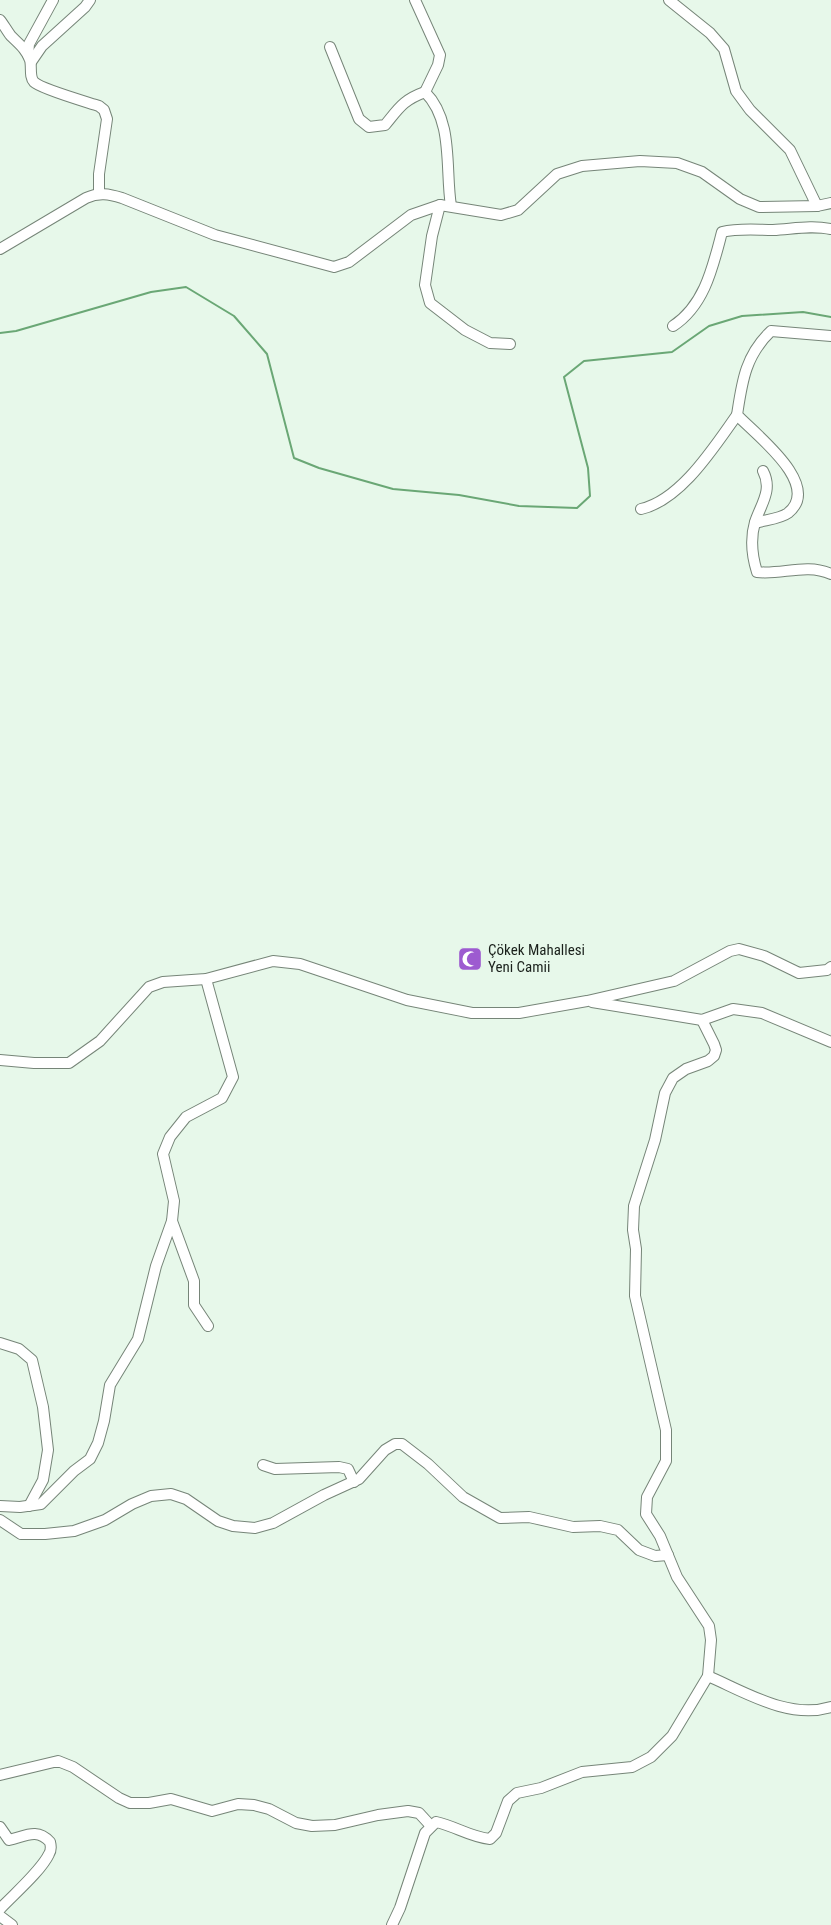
<svg xmlns="http://www.w3.org/2000/svg" width="831" height="1925" viewBox="0 0 831 1925" font-family="'Roboto Condensed',sans-serif">
	<style>
		.lines { fill: none; stroke-linecap: round; stroke-linejoin: round }
		.stream { stroke: #6aa775; stroke-width: 2 }
		.minor-casing { stroke: #768578; stroke-width: 12 }
		.minor { stroke: #fff; stroke-width: 10 }
		.labels { text-anchor: middle; stroke-width: 5; stroke-linejoin: round; paint-order: stroke }
		.poi-label { font-size: 15px; fill: #1a201b; stroke: #e7f8ea; text-anchor: start }
	</style>
	<rect width="100%" height="100%" fill="#e7f8ea"/>
	<g class="lines">
		<polyline class="stream" points="0,333 16,331 151,292 186,287 234,316 267,354 294,458 319,468 393,489 459,495 519,506 577,508 590,496 588,468 564,377 584,361 672,352 709,326 742,316 803,312 831,317"/>
		<defs>
			<g id="minor">
				<polyline points="415,0 440,55 438,65 425,92"/>
				<polyline points="669,0 710,33 724,49 736,91 750,110 790,150 817,206"/>
				<path d="M0 20C4 25 7 31 11 36 19 44 26 49 30 60 32 66 29 77 34 82 41 89 87 102 99 106L104 110 107 119 99 174V194"/>
				<path d="M330 47 359 119 369 127 385 125C399 108 403 100 425 92 454 121 445 169 451 206"/>
				<polyline points="28,55 29,44 53,0"/>
				<polyline points="31,62 42,46 85,7 90,0"/>
				<polyline points="440,205 432,236 425,285 430,303 465,330 490,343 510,344"/>
				<path d="M0 249 86 198C99 192 109 194 122 198L215 235 334 267 349 262 411 215 440 205 501 215 518 210 557 174 582 166 640 161 677 163 702 172 740 199 759 207 817 206 831 203"/>
				<path d="M673 326C705 305 713 266 722 232 739 228 756 230 773 230 793 229 811 225 831 229"/>
				<path d="M763 471C773 490 761 504 755 522 750 539 752 556 757 572 782 575 806 563 831 574"/>
				<path d="M641 509C681 500 714 447 737 415"/>
				<path d="M755 523C764 520 780 519 788 513 823 485 755 434 737 415 742 382 745 356 771 331L831 336"/>
				<polyline points="592,1002 702,1020 733,1009 762,1013 831,1042"/>
				<polyline points="0,1060 34,1063 69,1063 100,1041 149,987 163,982 206,979 273,961 300,964 407,1000 472,1013 519,1013 587,1001 674,981 730,951 739,949 764,956 799,973 827,970 831,967"/>
				<polyline points="172,1221 194,1281 194,1305 208,1326"/>
				<polyline points="0,1343 19,1349 32,1360 43,1407 48,1450 43,1480 29,1506"/>
				<polyline points="263,1465 275,1469 339,1467 348,1469 354,1482"/>
				<polyline points="0,1506 20,1507 41,1504 74,1471 90,1459 98,1443 104,1421 110,1385 138,1339 156,1266 172,1221 174,1201 163,1154 170,1137 186,1117 222,1098 233,1077 206,979"/>
				<polyline points="0,1520 21,1534 45,1534 74,1531 105,1520 132,1504 151,1496 171,1494 186,1499 218,1521 233,1526 255,1528 273,1523 324,1495 359,1479 385,1450 395,1444 402,1444 428,1464 463,1497 500,1518 529,1517 573,1527 600,1526 618,1530 639,1550 655,1556 668,1555"/>
				<path d="M708 1676C745 1692 789 1720 831 1707"/>
				<polyline points="0,1775 58,1761 73,1767 119,1798 130,1803 149,1803 171,1799 212,1811 238,1804 254,1805 269,1809 296,1823 312,1826 335,1825 378,1815 408,1811 419,1813 431,1826"/>
				<path d="M0 1827 9 1840C26 1836 37 1828 50 1842 51 1846 51 1851 49 1854 41 1871 14 1894 0 1909"/>
				<polyline points="0,1916 12,1925"/>
				<path d="M392 1925 400 1908 425 1833 436 1822C455 1826 470 1837 490 1839L496 1833 508 1801 517 1793 541 1788 582 1772 632 1767 651 1757 672 1736 708 1676 711 1640 709 1626 677 1577 660 1536 646 1514 647 1497 666 1461V1430L635 1296 636 1249 633 1230 634 1206 655 1140 665 1093 673 1078 686 1069 708 1061 714 1056 716 1050 714 1044 702 1020"/>
			</g>
		</defs>
		<use href="#minor" class="minor-casing"/>
		<use href="#minor" class="minor"/>
	</g>
	<defs>
		<symbol id="mosque-square" viewBox="-11 -11 22 22"><rect x="-9" y="-9" width="18" height="18" rx="4" fill="#9d5bd0" stroke="#e7f8ea"/><path d="M3.5-4.9A6 6 0 1 0 3.5 4.9A5 5 0 1 1 3.5-4.9Z" fill="#fff"/></symbol>
	</defs>
	<g fill-rule="evenodd">
		<use href="#mosque-square" x="456" y="945" width="28" height="28"/>
	</g>
	<g class="labels">
		<g class="poi-label">
			<text x="488" y="955">Çökek Mahallesi<tspan x="488" dy="17">Yeni Camii</tspan></text>
		</g>
	</g>
</svg>
